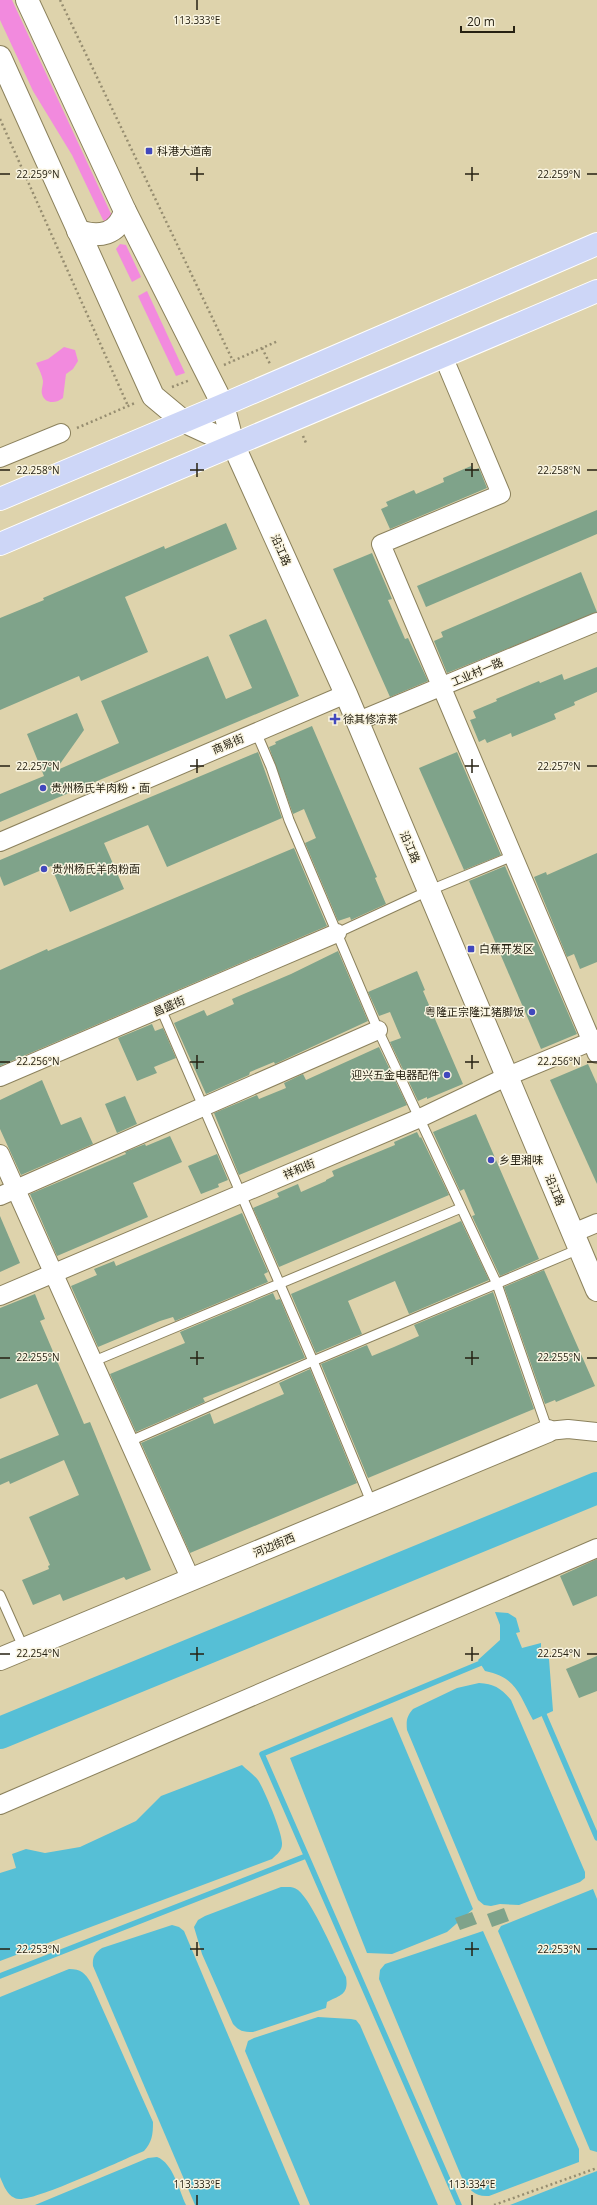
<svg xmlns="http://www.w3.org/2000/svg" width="597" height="2205" viewBox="0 0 597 2205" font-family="'Open Sans','Noto Sans SC',sans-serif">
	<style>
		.green { fill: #f28ade }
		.water { fill: #56bfd6 }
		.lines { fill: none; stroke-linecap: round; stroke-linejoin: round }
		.stream { stroke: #56bfd6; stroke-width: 5.5 }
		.river { stroke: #56bfd6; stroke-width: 32 }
		.building { fill: #7fa38a }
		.lane-casing { stroke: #8b815c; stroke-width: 11 }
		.street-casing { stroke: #8b815c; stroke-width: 20 }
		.secondary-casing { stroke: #8b815c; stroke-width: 24 }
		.highway-casing { stroke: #fff; stroke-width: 24 }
		.path { stroke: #968d70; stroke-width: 2.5; stroke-dasharray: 2 3; stroke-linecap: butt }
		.lane { stroke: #fff; stroke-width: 9 }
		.street { stroke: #fff; stroke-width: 18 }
		.secondary { stroke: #fff; stroke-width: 22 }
		.highway { stroke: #cdd6f7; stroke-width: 22 }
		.ticks { fill: none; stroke: #262112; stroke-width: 1.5 }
		.poi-dot { fill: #4148bd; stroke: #f9f4e0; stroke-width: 1.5 }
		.labels { text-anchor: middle; stroke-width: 3; stroke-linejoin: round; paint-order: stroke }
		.poi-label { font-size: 11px; fill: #262112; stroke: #f9f4e0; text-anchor: start }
		.street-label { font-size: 11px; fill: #262112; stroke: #f9f4e0 }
		.ticks-label { font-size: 10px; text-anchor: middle; fill: #262112; stroke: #f9f4e0; stroke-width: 3; stroke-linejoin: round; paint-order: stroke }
	</style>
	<rect width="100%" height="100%" fill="#ded3ac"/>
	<g class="green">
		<polygon points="0,0 12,0 112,216 106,222 103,220 72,155 33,91 0,20"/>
		<polygon points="120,244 126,245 141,277 132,282 116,249"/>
		<polygon points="147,291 185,373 176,376 138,296"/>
		<path d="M64 347 75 350 78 361 73 369 66 374 63 398C57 403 45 405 42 394 41 390 43 386 43 381 42 375 39 369 36 363L48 359Z"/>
	</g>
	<g class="water">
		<path d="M495 1612 508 1613 516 1618 520 1632 516 1633 522 1648 541 1643V1652L549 1659 553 1711 533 1720C519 1694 516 1677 485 1671L478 1660 500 1640V1625Z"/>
		<path d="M479 1683C494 1684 501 1688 511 1700L585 1872V1878L580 1882 519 1905 500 1904 491 1906 484 1905 478 1900 407 1730C406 1720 407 1716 413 1709L457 1688Z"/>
		<polygon points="392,1717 473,1909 447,1932 392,1954 367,1953 290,1758"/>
		<path d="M242 1765C247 1770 254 1775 258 1780 264 1789 283 1834 282 1844 282 1851 277 1854 272 1859L0 1961V1873L16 1868 12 1854 26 1849 45 1853 80 1847 136 1821 161 1796Z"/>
		<path d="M281 1887C288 1887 293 1886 298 1890 313 1902 336 1958 346 1977 349 1995 340 1995 327 2002L326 2008 253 2032C243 2032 239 2031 233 2024L202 1954 194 1927 198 1920 205 1916Z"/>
		<polygon points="593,1889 597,1899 597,2152 590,2150 498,1931 501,1926"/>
		<path d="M172 1925 179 1927 184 1931 300 2205H195L93 1966C92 1957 95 1953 102 1948Z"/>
		<path d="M483 1931 579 2149V2162L489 2196C474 2197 470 2190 462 2178L379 1979 380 1970 385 1964Z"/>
		<path d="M69 1969C81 1969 85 1973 91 1983L153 2122C153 2135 152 2142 144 2151 122 2160 38 2200 19 2199 8 2198 4 2186 0 2177V1997Z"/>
		<polygon points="318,2017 351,2019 356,2020 360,2025 438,2205 310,2205 245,2051 248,2041 254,2038"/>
		<path d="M157 2157C173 2163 179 2190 186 2205H35L148 2158Z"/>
		<polygon points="597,2171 597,2205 510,2205"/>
	</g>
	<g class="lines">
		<g class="stream">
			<polyline points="542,1710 597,1838"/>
			<polyline points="0,1976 306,1856"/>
			<polyline points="459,2205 262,1754 481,1663"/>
		</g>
		<polyline class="river" points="0,1733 597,1488"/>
	</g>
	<g class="building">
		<polygon points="471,466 473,470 479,468 487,488 390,529 381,509 388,506 386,502 414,490 416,494 444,482 443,478"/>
		<polygon points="597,510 597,534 426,607 417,586"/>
		<polygon points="226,523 237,549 125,597 148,652 81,681 79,676 0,710 0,618 44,600 43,598 164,546 165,549"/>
		<polygon points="372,553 392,599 388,600 405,639 408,638 428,681 390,697 333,569"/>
		<polygon points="581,572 597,612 447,673 434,641 443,637 441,632"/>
		<polygon points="266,619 299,696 0,822 0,794 44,776 27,734 77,713 84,730 55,771 119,743 101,701 208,656 226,699 252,688 229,635"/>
		<polygon points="597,667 597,692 574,702 575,705 554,714 556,719 512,737 511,733 487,743 485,739 479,742 470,720 476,718 473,711 497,701 496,699 539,681 540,683 562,674 564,680"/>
		<polygon points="312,726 377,877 375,878 386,904 351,920 350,917 338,921 305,843 316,838 304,809 293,814 269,747 276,744 275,742"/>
		<polygon points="258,752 282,818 167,867 148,825 104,843 124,889 70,912 51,866 4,886 0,876 0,860"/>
		<polygon points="457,752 501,855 464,870 419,768"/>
		<polygon points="294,848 327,926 0,1066 0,970 47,949 48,951"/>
		<polygon points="597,853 597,962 580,969 574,954 567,957 534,877 546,872 547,875"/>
		<polygon points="505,866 577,1034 541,1049 469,881"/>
		<polygon points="338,951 368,1021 275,1064 274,1062 250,1072 249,1075 206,1094 174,1023 204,1010 207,1016 234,1004 232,999 291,974"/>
		<polygon points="417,971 425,990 423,991 463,1084 427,1099 427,1097 418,1101 390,1042 401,1038 390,1012 379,1016 368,992"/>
		<polygon points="152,1024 155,1031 163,1028 176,1058 154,1067 157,1073 137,1081 118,1038"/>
		<polygon points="379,1047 407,1105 239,1175 214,1113 257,1095 259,1099 286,1088 284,1083 303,1074 306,1080"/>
		<polygon points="588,1064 597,1084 597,1184 550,1080"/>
		<polygon points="42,1080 61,1125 81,1117 93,1144 21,1175 0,1129 0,1100"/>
		<polygon points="125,1096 137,1124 117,1133 105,1104"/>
		<polygon points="476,1114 539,1259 500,1276 472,1216 475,1215 464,1189 460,1191 433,1132"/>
		<polygon points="417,1132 420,1138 421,1137 449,1195 279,1267 253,1208 279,1197 277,1193 298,1184 301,1192 326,1181 326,1180 334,1176 332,1171 395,1145 394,1142"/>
		<polygon points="170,1136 182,1162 133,1183 148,1217 57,1256 30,1194 126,1154 125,1152 145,1144 146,1146"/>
		<polygon points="217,1154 228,1180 218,1184 219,1187 201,1194 188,1166"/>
		<polygon points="242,1213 268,1272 264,1274 268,1282 175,1321 173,1317 160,1321 98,1347 71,1286 97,1275 94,1269 114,1261 116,1266"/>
		<polygon points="0,1216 20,1263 0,1272"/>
		<polygon points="461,1221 489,1280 409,1314 395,1281 348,1301 362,1334 316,1353 291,1294"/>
		<polygon points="544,1270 595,1386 556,1402 555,1400 545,1404 504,1287"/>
		<polygon points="493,1292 534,1409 368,1478 321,1364 367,1345 372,1356 394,1347 419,1336 414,1325"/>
		<polygon points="273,1293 276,1300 280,1299 305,1358 203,1398 205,1402 136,1432 110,1374 185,1343 180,1332"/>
		<polygon points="35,1294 45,1319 40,1321 84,1424 90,1422 151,1570 126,1580 124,1577 63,1601 60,1594 33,1605 22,1580 49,1569 48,1566 50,1565 29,1517 79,1495 64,1460 10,1484 9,1481 0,1485 0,1459 59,1435 37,1384 0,1399 0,1308"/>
		<polygon points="310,1369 357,1483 190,1553 141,1443 210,1413 214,1424 284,1394 279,1383"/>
		<polygon points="597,1559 597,1596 573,1606 560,1576"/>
		<polygon points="597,1656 597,1691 579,1698 566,1669"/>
		<polygon points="504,1908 509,1921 492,1927 487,1914"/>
		<polygon points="472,1912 477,1924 460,1930 455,1918"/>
	</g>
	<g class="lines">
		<defs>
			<g id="lane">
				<polyline points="256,732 271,767 289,820 378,1030 497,1284 548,1431"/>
				<polyline points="337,933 428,891 513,856"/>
				<polyline points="161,1009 313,1361 372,1504"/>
				<polyline points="92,1362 461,1208"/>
				<polyline points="128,1442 313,1361 579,1249"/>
				<polyline points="0,1595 24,1649"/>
			</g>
			<g id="street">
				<polyline points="443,356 501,494 381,544 597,1054"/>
				<polyline points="0,458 61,433"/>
				<polyline points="356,722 597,622"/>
				<polyline points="0,842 346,694"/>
				<polyline points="0,1077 337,933"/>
				<polyline points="0,1154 191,1580"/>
				<polyline points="0,1196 378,1030"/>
				<polyline points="573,1233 597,1223"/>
				<polyline points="0,1296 420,1118 508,1076 597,1039"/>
				<polyline points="548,1431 568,1429 597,1432"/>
				<polyline points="0,1805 597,1548"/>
			</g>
			<g id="secondary">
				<polyline points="27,0 125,211 223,405 233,444 346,694 597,1290"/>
				<polyline points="0,57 153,396 183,421 233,444"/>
				<path d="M78 231C99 238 118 235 125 211"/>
				<polyline points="0,1659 548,1431"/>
			</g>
			<g id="highway">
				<polyline points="0,499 223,405 597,244"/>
				<polyline points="0,544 597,291"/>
			</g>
		</defs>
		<use href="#lane" class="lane-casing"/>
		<use href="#street" class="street-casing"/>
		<use href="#secondary" class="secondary-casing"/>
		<use href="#highway" class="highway-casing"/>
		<g class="path">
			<polyline points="60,0 233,361"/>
			<polyline points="0,119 128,406"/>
			<polyline points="262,348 270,364"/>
			<polyline points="224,365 278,341"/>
			<polyline points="172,387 190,380"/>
			<polyline points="77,428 135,403"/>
			<polyline points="303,436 306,443"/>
			<polyline points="494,2205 597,2168"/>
		</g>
		<use href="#lane" class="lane"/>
		<use href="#street" class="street"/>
		<use href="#secondary" class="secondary"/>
		<use href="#highway" class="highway"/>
	</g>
	<path class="ticks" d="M197 0V10M197 167V181M472 167V181M0 174H10M190 174H204M465 174H479M587 174H597M197 463V477M472 463V477M0 470H10M190 470H204M465 470H479M587 470H597M197 759V773M472 759V773M0 766H10M190 766H204M465 766H479M587 766H597M197 1055V1069M472 1055V1069M0 1062H10M190 1062H204M465 1062H479M587 1062H597M197 1351V1365M472 1351V1365M0 1358H10M190 1358H204M465 1358H479M587 1358H597M197 1647V1661M472 1647V1661M0 1654H10M190 1654H204M465 1654H479M587 1654H597M197 1942V1956M472 1942V1956M0 1949H10M190 1949H204M465 1949H479M587 1949H597M197 2195V2205M472 2195V2205"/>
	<g class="poi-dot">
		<rect x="145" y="147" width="8" height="8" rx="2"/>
		<path d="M333 713h4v4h4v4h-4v4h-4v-4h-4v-4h4z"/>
		<circle cx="43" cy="788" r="4"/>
		<circle cx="44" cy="869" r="4"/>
		<rect x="467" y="945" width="8" height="8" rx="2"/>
		<circle cx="532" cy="1012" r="4"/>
		<circle cx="447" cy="1075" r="4"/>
		<circle cx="491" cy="1160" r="4"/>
	</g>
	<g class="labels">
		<g class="poi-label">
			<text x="157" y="155">科港大道南</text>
			<text x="343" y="723">徐其修凉茶</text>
			<text x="51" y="792">贵州杨氏羊肉粉・面</text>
			<text x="52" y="873">贵州杨氏羊肉粉面</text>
			<text x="479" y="953">白蕉开发区</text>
			<text x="524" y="1016" text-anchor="end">粤隆正宗隆江猪脚饭</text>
			<text x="439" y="1079" text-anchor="end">迎兴五金电器配件</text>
			<text x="499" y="1164">乡里湘味</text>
		</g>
		<g class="street-label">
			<text transform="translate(281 550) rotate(66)" y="4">沿江路</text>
			<text transform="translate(477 672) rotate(-23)" y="4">工业村一路</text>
			<text transform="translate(228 744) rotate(-23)" y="4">商易街</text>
			<text transform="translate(410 847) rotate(67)" y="4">沿江路</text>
			<text transform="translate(169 1006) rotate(-23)" y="4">昌盛街</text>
			<text transform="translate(299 1169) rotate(-23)" y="4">祥和街</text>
			<text transform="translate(555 1190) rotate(68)" y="4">沿江路</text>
			<text transform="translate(274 1545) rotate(-23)" y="4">河边街西</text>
		</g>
	</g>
	<g class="ticks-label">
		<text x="197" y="24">113.333°E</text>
		<text x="38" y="178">22.259°N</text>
		<text x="559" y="178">22.259°N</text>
		<text x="38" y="474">22.258°N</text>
		<text x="559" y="474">22.258°N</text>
		<text x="38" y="770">22.257°N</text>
		<text x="559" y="770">22.257°N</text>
		<text x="38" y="1065">22.256°N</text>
		<text x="559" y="1065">22.256°N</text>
		<text x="38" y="1361">22.255°N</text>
		<text x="559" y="1361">22.255°N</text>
		<text x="38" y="1657">22.254°N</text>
		<text x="559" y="1657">22.254°N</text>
		<text x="38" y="1953">22.253°N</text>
		<text x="559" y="1953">22.253°N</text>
		<text x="197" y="2188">113.333°E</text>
		<text x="472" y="2188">113.334°E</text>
	</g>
	<path d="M461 26v6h53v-6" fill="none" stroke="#262112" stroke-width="2"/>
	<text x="467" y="26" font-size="12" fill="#262112" stroke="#f9f4e0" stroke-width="3" paint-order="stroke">20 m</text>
</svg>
